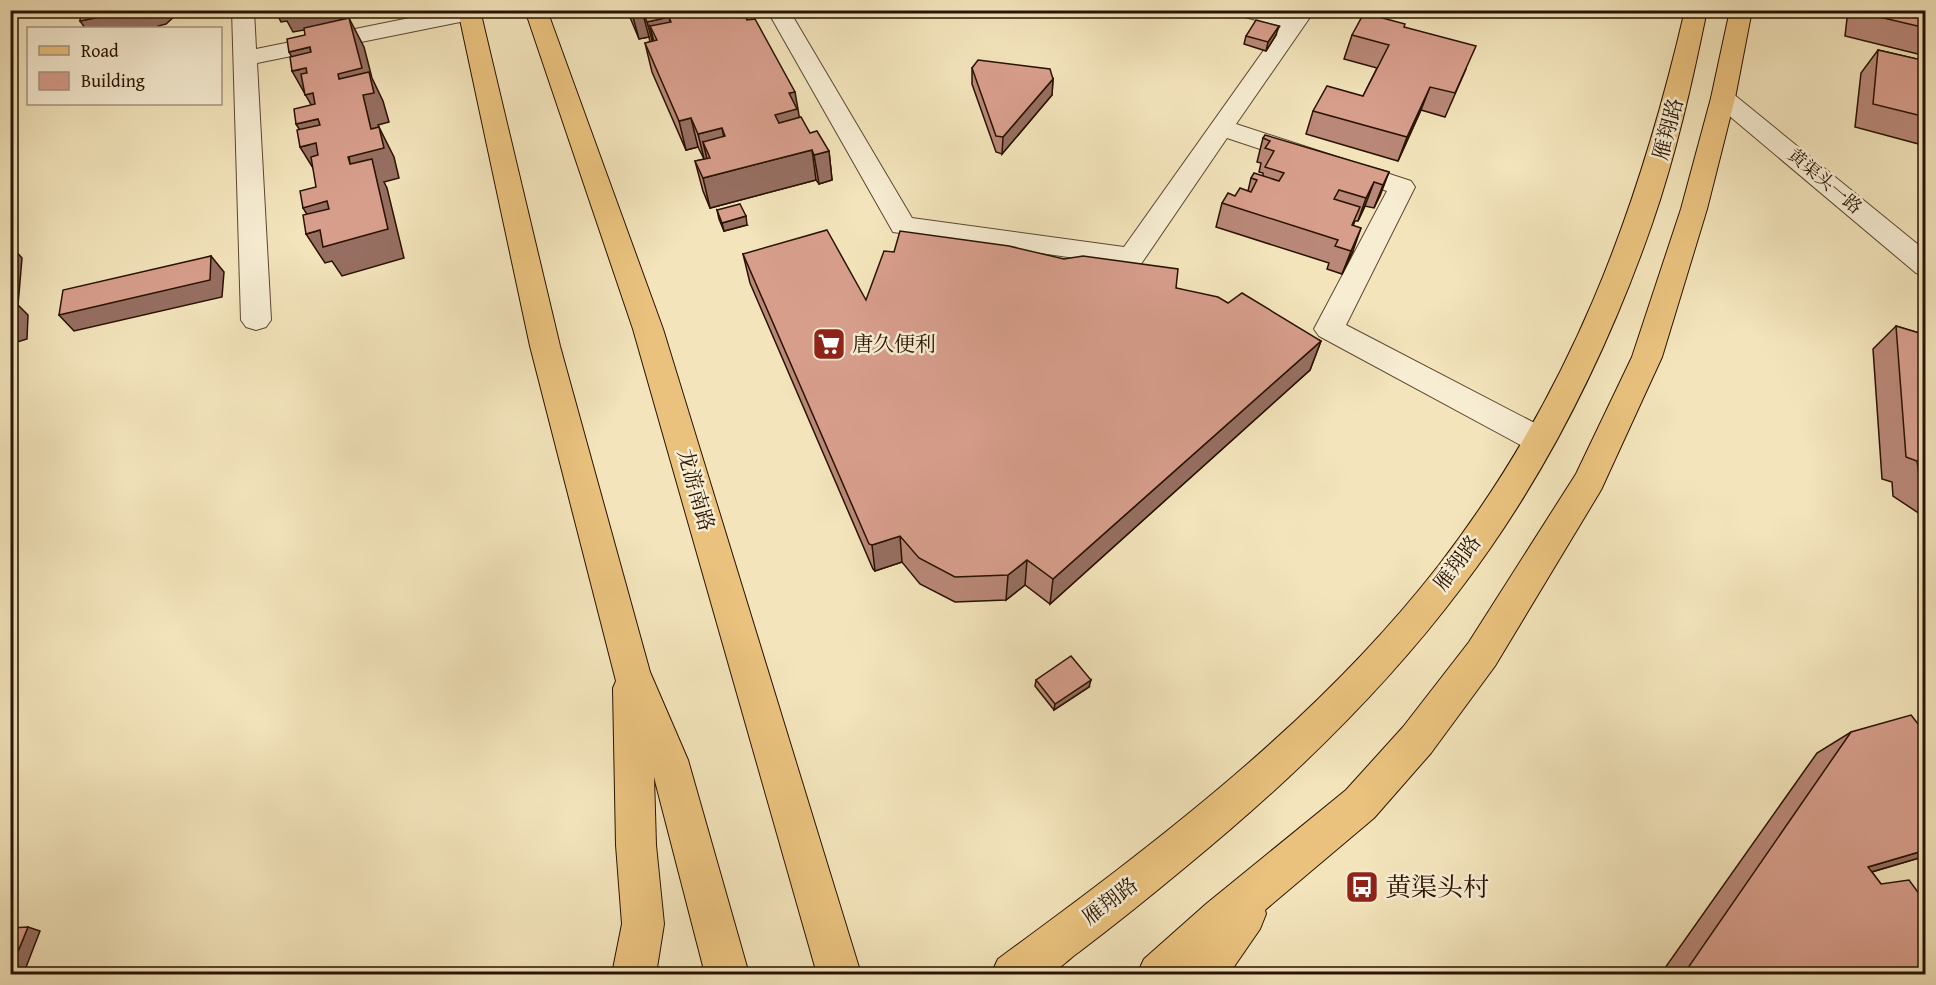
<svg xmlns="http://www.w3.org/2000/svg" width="1936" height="985" viewBox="0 0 1936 985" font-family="'Gentium Book Plus','Noto Serif SC',serif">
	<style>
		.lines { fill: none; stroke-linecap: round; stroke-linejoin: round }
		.minor-casing { stroke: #5c4630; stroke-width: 2 }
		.major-casing { stroke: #291201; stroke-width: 2 }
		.minor { fill: #f7edd3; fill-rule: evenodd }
		.major { fill: #eac27e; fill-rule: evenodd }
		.wall { fill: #b98878; stroke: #291201; stroke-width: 1.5 }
		.shaded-wall { fill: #966f62; stroke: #291201; stroke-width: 1.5 }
		.building { fill: #d79e8c; stroke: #291201; stroke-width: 1.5 }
		.labels { text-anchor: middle; stroke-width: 5; stroke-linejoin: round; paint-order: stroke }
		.far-street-label { font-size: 18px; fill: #291201; stroke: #f7edd3 }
		.street-label { font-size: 21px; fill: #291201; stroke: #f7edd3 }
		.poi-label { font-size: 21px; fill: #291201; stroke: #f7edd3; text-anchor: start }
		.near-poi-label { font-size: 26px; fill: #291201; stroke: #f7edd3; text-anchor: start }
	</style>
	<rect width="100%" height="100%" fill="#f3e4bb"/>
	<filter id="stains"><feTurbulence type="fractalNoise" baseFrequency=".00333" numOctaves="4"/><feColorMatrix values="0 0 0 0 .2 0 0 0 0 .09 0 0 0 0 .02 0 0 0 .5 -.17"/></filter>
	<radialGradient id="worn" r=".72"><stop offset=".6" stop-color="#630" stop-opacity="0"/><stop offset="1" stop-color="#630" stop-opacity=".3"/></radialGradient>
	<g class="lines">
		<defs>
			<g id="minor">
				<polygon points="232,10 254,10 256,49 449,10 479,10 481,13 478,18 470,20 257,63 271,320 266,327 256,330 246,327 241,320"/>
				<polygon points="767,10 789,10 912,218 1124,247 1281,26 1236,15 1233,10 1272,10 1289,15 1292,10 1315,10 1236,124 1411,181 1415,187 1346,325 1550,431 1555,440 1550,449 1539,452 1528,449 1319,336 1314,329 1387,191 1227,138 1141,264 1131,266 893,232"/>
				<polygon points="1723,91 1732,93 1926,251 1926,275 1916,273 1714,103 1711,98 1714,93"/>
			</g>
			<g id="major">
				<polygon points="458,10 480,10 560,346 650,672 688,760 749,974 705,974 654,777 656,845 664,924 656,974 612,974 622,924 616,845 613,688 616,681 530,346"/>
				<polygon points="525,10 547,10 663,329 861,974 817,974 633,329"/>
				<path d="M1685 10H1707C1692 83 1676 155 1652 224 1607 353 1544 479 1462 587 1384 691 1288 783 1188 865 1152 895 1116 924 1079 952 1070 958 1058 971 1048 974 1038 978 1004 974 991 974L998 959C1156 843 1318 721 1439 565 1569 396 1637 216 1685 10Z"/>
				<polygon points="1730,10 1752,10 1735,98 1707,209 1662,357 1601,490 1495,666 1431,753 1374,818 1265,910 1266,914 1260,929 1229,974 1137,974 1144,959 1206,904 1346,790 1403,727 1469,642 1576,474 1632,357 1681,209 1711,98"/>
			</g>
		</defs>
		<use href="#minor" class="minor-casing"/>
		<use href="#major" class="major-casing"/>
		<use href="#minor" class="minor"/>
		<use href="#major" class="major"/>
	</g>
	<g class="wall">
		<polygon points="627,10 742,10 799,118 810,133 829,151 832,180 819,184 816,180 710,208 703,191 695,161 704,159 698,147 686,150 652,72 645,43 650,42 649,37 639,39"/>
		<polygon points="1462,10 1473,10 1472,13"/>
		<polygon points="1848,10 1926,10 1926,56 1845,36"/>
		<polygon points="1404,27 1466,69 1445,117 1421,110 1398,161 1306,134 1313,111 1363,96 1377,68 1344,59 1352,35"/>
		<polygon points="1276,35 1266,51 1244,44 1246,36"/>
		<polygon points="1878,50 1926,61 1926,146 1855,127 1861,73"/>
		<polygon points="972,68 1053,79 1052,95 1002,154 996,152 972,84"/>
		<polygon points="1263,138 1389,172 1374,208 1365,206 1358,221 1355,221 1353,226 1353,251 1342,274 1327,269 1329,263 1216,227 1222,203 1235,196 1248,191 1251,178 1263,176 1263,173 1259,172 1261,163 1257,162"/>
		<polygon points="717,210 747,225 724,231 719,219"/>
		<polygon points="743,254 866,300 1064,259 1176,288 1228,303 1321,341 1310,370 1050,604 1025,585 1006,600 955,602 920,584 902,562 875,571 873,569 750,283"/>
		<polygon points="1896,326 1926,335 1926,518 1893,496 1892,482 1882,479 1873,349"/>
		<polygon points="1036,680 1089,687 1054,710 1035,686"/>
		<polygon points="1851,732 1926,734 1926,856 1872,872 1881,884 1921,907 1926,975 1660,975 1817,753"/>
	</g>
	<g class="shaded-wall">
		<polygon points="133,10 188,10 188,12 177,14 166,24 158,26 158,28 85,28 80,21"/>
		<polygon points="275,10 341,10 341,21 326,26 293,32 287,21 281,22"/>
		<polygon points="631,10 642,10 649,37 639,39"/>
		<polygon points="669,17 676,46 650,26 656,50 655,51 647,22"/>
		<polygon points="349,18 364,47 372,78 383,101 389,122 378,125 394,157 399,178 384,182 387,188 404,258 342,276 332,261 325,263 306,234 317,231 303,208 350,164 338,74"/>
		<polygon points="1279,26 1276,35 1266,51 1268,42"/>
		<polygon points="310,47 322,124 292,71 299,70 289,52"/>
		<polygon points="1053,79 1052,95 1002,154 1003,137"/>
		<polygon points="1430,87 1421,110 1398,161 1407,137"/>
		<polygon points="795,92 800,121 780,144 775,115 789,93"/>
		<polygon points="691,118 698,147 686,150 679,121"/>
		<polygon points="318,119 335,148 318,176 300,147 309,145 296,124"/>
		<polygon points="722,128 728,157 703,142 708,163 705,163 698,134"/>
		<polygon points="812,150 816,180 710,208 703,178"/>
		<polygon points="829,151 832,180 819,184 814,155"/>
		<polygon points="1389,172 1380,196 1374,208 1383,185"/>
		<polygon points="1374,182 1365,206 1358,221 1366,198"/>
		<polygon points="746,216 747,225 724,231 722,223"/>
		<polygon points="1361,228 1353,251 1342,274 1351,251"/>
		<polygon points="10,245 22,258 18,305 28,315 27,339 17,342 17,350 10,352"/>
		<polygon points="211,256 224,272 222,297 74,331 59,315"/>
		<polygon points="1321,341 1310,370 1050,604 1053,579"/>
		<polygon points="900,536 902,562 875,571 872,545"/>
		<polygon points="1027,560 1025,585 1006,600 1008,575"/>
		<polygon points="1091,680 1089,687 1054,710 1055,704"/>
		<polygon points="1926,850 1926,856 1830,884 1868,867"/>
		<polygon points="28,927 40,931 23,975 10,975 10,971"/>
	</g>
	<g class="building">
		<polygon points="81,10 133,10 80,21"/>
		<polygon points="285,10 315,10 284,16"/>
		<polygon points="642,10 742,10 747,20 755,19 795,92 789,93 797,109 775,115 779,123 801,117 810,133 817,131 829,151 814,155 812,150 703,178 695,161 710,158 703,142 725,136 722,128 698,134 691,118 679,121 645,43 657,40 650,26 671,22 669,17 647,22"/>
		<polygon points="1862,10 1926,10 1926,28 1862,13"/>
		<polygon points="1364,13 1405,24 1404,27 1476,46 1455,93 1430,87 1407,137 1313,111 1327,86 1363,96 1389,45 1352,35"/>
		<polygon points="349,18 362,68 338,74 339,79 369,72 374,93 363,95 371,129 379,127 384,148 348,157 350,164 372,159 388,229 323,247 320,230 306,234 303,215 329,209 327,201 303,208 300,191 316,187 311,157 318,155 316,143 300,147 297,130 320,125 318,119 296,124 294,109 315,104 313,93 305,95 301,74 307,73 306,68 292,71 290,57 311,52 310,47 289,52 287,39 305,35 304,28"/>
		<polygon points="1256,20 1279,26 1268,42 1246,36"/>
		<polygon points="1878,50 1926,61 1926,117 1873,104"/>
		<polygon points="978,60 1050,69 1053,79 1003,137 996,136 972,68"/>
		<polygon points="1265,135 1389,172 1383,185 1374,182 1366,198 1339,190 1334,199 1360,207 1352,225 1361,228 1351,251 1335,246 1338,240 1222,203 1228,193 1235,196 1240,188 1251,192 1257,180 1251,178 1254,173 1279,181 1284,173 1265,167 1274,151 1265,148 1270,141 1263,138"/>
		<polygon points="740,204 746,216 722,223 717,210"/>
		<polygon points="827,230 866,300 884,251 894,252 900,231 1009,246 1064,259 1083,256 1178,269 1176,288 1218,297 1228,303 1242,293 1321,341 1053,579 1027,560 1008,575 955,577 919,558 900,536 872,545 869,544 743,254"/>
		<polygon points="211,256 210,280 59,315 63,290"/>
		<polygon points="1896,326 1926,335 1926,479 1919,475 1917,461 1906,457"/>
		<polygon points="1071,656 1091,680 1055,704 1036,680"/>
		<polygon points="1911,715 1926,734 1926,850 1868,867 1881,884 1909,880 1926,903 1926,904 1921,907 1926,915 1926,975 1683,975 1851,732"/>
		<polygon points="28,927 10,971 10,928"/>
	</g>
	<defs>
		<symbol id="supermarket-square" viewBox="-11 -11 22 22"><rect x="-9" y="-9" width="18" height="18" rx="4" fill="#8f2418" stroke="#f7edd3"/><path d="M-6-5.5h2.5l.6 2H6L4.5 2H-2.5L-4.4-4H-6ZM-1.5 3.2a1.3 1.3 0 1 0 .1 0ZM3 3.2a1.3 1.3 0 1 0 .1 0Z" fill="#fff"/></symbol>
		<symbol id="bus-square" viewBox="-11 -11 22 22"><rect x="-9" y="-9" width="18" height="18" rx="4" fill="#8f2418" stroke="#f7edd3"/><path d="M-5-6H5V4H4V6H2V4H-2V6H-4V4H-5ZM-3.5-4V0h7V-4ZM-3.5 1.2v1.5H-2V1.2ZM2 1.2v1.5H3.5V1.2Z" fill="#fff"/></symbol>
	</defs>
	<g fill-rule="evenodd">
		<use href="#supermarket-square" x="810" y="325" width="38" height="38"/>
		<use href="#bus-square" x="1343" y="868" width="38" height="38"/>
	</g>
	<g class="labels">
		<g class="far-street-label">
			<text transform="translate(1825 181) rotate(40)" y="6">黄渠头一路</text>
		</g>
		<g class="street-label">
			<text transform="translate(1668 129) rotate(-75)" y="7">雁翔路</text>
			<text transform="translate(696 490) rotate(74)" y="7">龙游南路</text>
			<text transform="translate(1457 563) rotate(-53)" y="7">雁翔路</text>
			<text transform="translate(1110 901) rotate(-37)" y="7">雁翔路</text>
		</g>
		<g class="poi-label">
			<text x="852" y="351">唐久便利</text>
		</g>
		<g class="near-poi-label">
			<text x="1385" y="896">黄渠头村</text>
		</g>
	</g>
	<rect width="1936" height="985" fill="none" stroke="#f3e4bb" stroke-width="36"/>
	<rect x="12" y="12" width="1912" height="961" fill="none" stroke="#291201" stroke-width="3"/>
	<rect x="18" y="18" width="1900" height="949" fill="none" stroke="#291201" stroke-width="1.5"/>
	<rect x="27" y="27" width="195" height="78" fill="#f7edd3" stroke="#a5957f" stroke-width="1.5"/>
	<rect x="39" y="46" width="30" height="9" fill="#eac27e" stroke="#a5957f" stroke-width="1.5"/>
	<text x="81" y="57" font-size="18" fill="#291201">Road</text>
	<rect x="39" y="72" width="30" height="18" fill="#d79e8c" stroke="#a5957f" stroke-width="1.5"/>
	<text x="81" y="87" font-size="18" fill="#291201">Building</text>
	<rect width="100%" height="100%" filter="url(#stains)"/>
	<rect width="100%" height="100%" fill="url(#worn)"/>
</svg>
